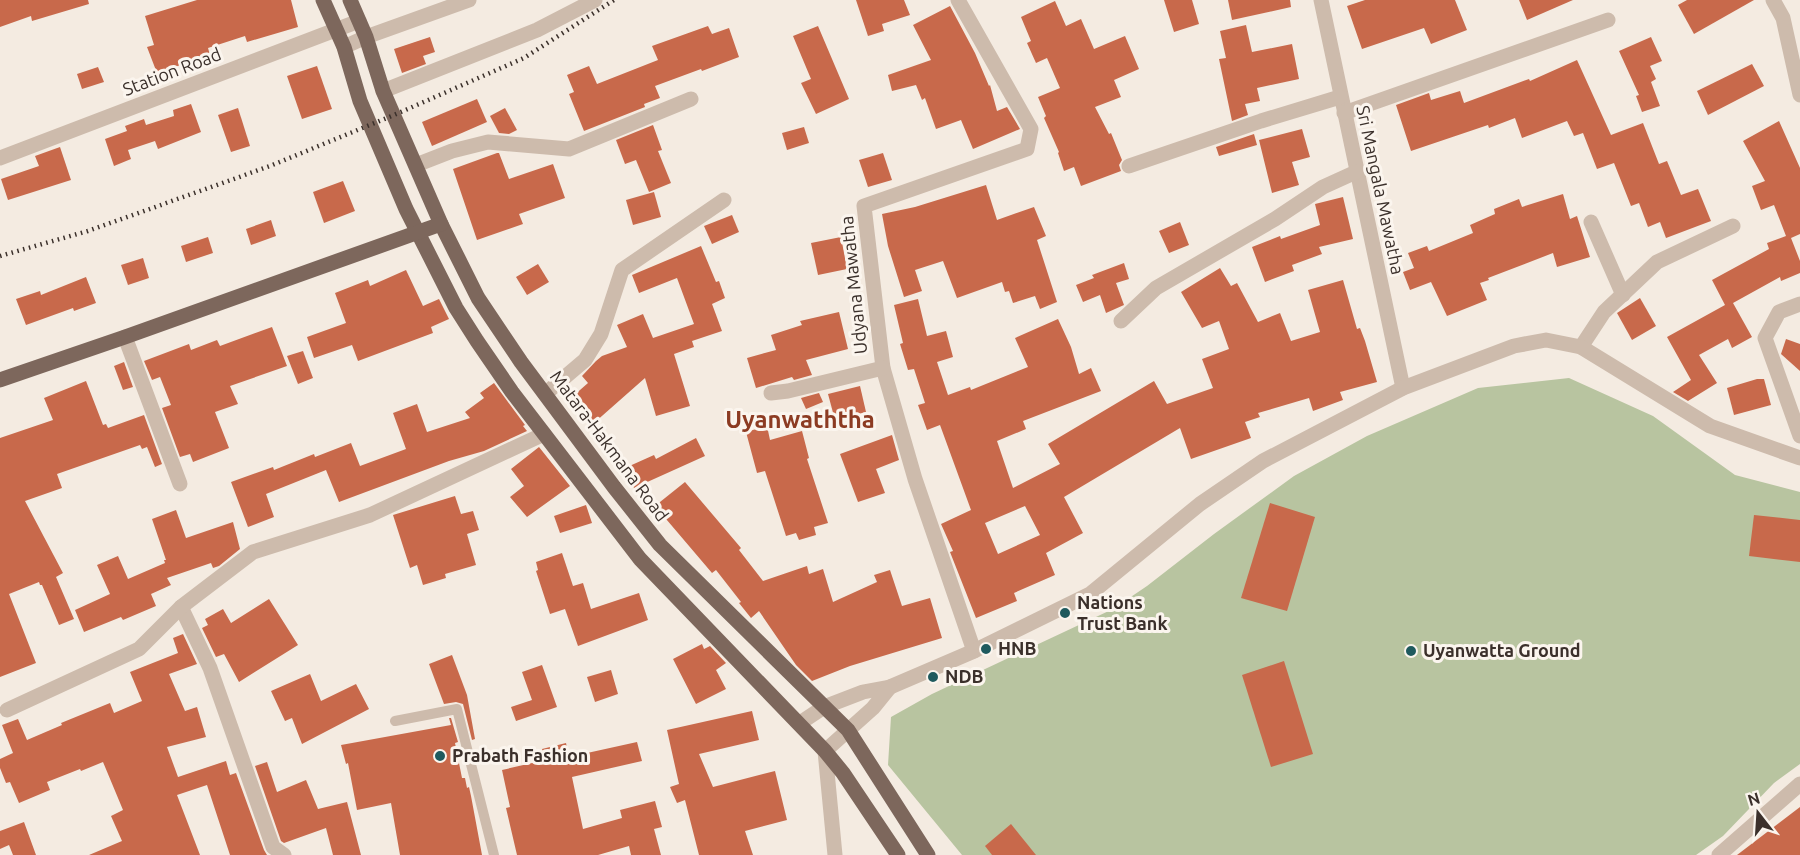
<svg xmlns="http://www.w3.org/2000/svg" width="1800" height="855" viewBox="0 0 1800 855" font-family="Ubuntu,sans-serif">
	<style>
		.green { fill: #b8c4a0 }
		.building { fill: #c8694b; fill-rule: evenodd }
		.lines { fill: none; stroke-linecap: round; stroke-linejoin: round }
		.service { stroke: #cdbbac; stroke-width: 10 }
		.minor { stroke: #cdbbac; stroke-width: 15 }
		.primary { stroke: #7d675c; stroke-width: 15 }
		.rail { stroke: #3b302b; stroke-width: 4.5; stroke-dasharray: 1.5 4.5; stroke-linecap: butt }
		.poi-dot { fill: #1f5a5e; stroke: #fbf5ee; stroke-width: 2 }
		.labels { text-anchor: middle; stroke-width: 6; stroke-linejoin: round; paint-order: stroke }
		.street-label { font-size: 18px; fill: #3b302b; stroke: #fbf5ee }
		.poi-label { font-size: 18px; font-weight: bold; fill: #3b302b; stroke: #fbf5ee; text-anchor: start }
		.district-label { font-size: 24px; font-weight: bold; fill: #8c3b22; stroke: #fbf5ee }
	</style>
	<rect width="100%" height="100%" fill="#f4ebe1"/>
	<polygon class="green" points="1569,378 1653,416 1735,475 1800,492 1800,764 1774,783 1723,836 1696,855 962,855 888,765 891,717 932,694 1113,609 1147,586 1214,534 1294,476 1367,436 1478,388"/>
	<g class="building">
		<polygon points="0,0 88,0 89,4 32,21 31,16 0,27"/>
		<polygon points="197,0 291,0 298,27 247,42 245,36 208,48 210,55 157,73 147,47 154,45 145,16"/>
		<polygon points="856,0 904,0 910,15 882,24 884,31 868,36"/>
		<polygon points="1164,0 1192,0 1199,24 1174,32"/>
		<polygon points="1228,0 1290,0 1291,7 1232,20"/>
		<polygon points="1365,0 1455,0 1467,30 1431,44 1424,28 1362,49 1347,6"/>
		<polygon points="1519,0 1573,0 1527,20"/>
		<polygon points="1687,0 1754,0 1694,34 1678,5"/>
		<polygon points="1055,1 1066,26 1081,19 1094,49 1125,36 1139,69 1114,80 1121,97 1095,107 1109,134 1111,133 1122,160 1119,165 1121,171 1081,186 1074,167 1064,171 1058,153 1059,152 1044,118 1046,116 1038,97 1060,88 1047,58 1036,63 1027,43 1031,41 1021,17"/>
		<polygon points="950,6 975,53 989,86 990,85 997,111 1007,107 1020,129 973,149 961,120 936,129 925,98 922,100 916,85 892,91 888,75 931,60 913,25"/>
		<polygon points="1246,25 1252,52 1292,44 1299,79 1257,88 1260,101 1245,104 1248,115 1232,121 1219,59 1226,58 1220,31"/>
		<polygon points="708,26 712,34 729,28 739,57 702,71 701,69 655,86 660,98 644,104 645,107 584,131 569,94 574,92 567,75 589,66 597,84 658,60 652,46"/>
		<polygon points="818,26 849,99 816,114 801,83 811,79 793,36"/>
		<polygon points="430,37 435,52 423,56 426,64 402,73 394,49"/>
		<polygon points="1651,37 1662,61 1650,66 1656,79 1651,82 1660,106 1642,112 1636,96 1639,95 1619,51"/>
		<polygon points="1577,60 1611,135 1643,123 1659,164 1667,161 1681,195 1698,189 1711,221 1666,238 1660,222 1648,227 1639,203 1631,206 1614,163 1597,169 1583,133 1574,136 1567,121 1522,138 1515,118 1489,128 1488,125 1411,151 1396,105 1429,93 1431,100 1460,91 1464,103 1529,79 1530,81"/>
		<polygon points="1752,64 1764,86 1708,115 1697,91"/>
		<polygon points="317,66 332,109 302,119 287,76"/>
		<polygon points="98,67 104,82 82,89 77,74"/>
		<polygon points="477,99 487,122 432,146 422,122"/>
		<polygon points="191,104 201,132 158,149 155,141 128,150 131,159 114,166 105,139 127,131 125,126 144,119 146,125 174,116 173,110"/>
		<polygon points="238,108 250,146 231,152 218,115"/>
		<polygon points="505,108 517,130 509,134 499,133 490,116"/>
		<polygon points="1779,121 1800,168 1800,234 1791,238 1800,261 1800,273 1781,281 1780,277 1733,303 1752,337 1732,348 1728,339 1699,355 1717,383 1688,401 1673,392 1691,380 1667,337 1725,305 1712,280 1769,249 1767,243 1786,236 1774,205 1761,210 1752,186 1765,181 1743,141"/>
		<polygon points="653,125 662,150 658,151 671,183 649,192 636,160 625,164 616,140"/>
		<polygon points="804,127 809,143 787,150 782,133"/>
		<polygon points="1302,129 1310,157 1292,162 1299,185 1272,193 1259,140"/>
		<polygon points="1254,134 1257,145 1219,156 1216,147"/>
		<polygon points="60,147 71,180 8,200 1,179 39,166 35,156"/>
		<polygon points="497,153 499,153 509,179 553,164 565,198 519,214 523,224 477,240 453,169"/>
		<polygon points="883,153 892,180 868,187 859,160"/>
		<polygon points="343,181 355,211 324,223 313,192"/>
		<polygon points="986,185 997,220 1034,207 1046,236 1037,240 1057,302 1040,309 1035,296 1013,303 1009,291 1005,292 1002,282 957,298 943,261 915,270 922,291 904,297 888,246 882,214 915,207"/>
		<polygon points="654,192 661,217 633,225 626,200"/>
		<polygon points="1563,194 1570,219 1577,216 1590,257 1557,267 1553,253 1488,278 1489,280 1480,283 1487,300 1447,316 1431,282 1410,290 1403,272 1414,268 1408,253 1427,246 1429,251 1473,233 1470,225 1495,214 1494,209 1519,199 1522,207"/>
		<polygon points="1343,197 1353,239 1319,247 1322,254 1292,265 1294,271 1265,282 1252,247 1280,236 1281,239 1320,225 1315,204"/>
		<polygon points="732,215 739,232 712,244 704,226"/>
		<polygon points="271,220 276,236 251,245 246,229"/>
		<polygon points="1180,222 1189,245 1169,253 1159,231"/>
		<polygon points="208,237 213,253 186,262 181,246"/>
		<polygon points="841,237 847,269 818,275 811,243"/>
		<polygon points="701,246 716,282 719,281 725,298 712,304 722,331 692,341 694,347 674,354 690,406 656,416 645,378 594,423 572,397 588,383 582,376 596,361 602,356 627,347 617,325 643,314 653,338 694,324 677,278 639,293 632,275"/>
		<polygon points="143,258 149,278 128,285 121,265"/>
		<polygon points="1124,263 1129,279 1116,283 1124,305 1106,313 1100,295 1083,302 1076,285 1094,278 1092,275"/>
		<polygon points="538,264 549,282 527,295 516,277"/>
		<path d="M1220 268 1231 286 1237 283 1258 322 1280 313 1291 341 1320 332 1308 290 1343 280 1357 329 1360 328 1365 341 1377 382 1340 392 1343 400 1313 411 1309 398 1258 413 1260 417 1245 422 1251 438 1191 459 1180 428 1064 497 1083 533 1046 553 1055 575 1014 593 1017 601 976 618 950 552 953 551 941 524 971 510 940 425 927 430 918 405 925 403 914 369 908 370 900 344 903 343 894 305 918 299 927 336 946 331 953 357 937 362 948 395 970 387 971 390 1028 367 1015 338 1058 319 1071 347 1079 374 1091 368 1101 391 1023 421 1026 429 997 441 1013 488 1060 464 1048 444 1154 381 1167 404 1213 388 1202 359 1229 349 1219 321 1202 328 1181 292ZM1025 506 1040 535 998 554 985 523Z"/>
		<polygon points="406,270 423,306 439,299 449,319 431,327 433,333 358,361 352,345 314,358 307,337 346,323 335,293 368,280 370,286"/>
		<polygon points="86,277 96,303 74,311 73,308 26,325 16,299 40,291 41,295"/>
		<polygon points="1640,298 1656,326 1632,340 1617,313"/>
		<polygon points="839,312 848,349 806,360 812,375 794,380 792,377 756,388 747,358 776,350 771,335 802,325 800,321"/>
		<polygon points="272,327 287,366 230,386 238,404 215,412 229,448 193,462 190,454 180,457 162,408 171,405 160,377 152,380 144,361 189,344 191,350 217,340 220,346"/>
		<polygon points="1786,339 1800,344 1800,371 1781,354"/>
		<polygon points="303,351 313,378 298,384 287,356"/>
		<polygon points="124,362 133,387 123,390 114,366"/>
		<polygon points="1757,379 1764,379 1771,405 1734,415 1727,388"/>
		<polygon points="86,381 103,425 106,424 108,428 144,415 162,464 155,467 147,447 142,449 140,445 57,474 62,488 25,501 63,573 56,577 74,619 59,625 42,585 40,585 39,582 9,594 36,663 0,677 0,438 53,420 44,398"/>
		<polygon points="494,383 525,425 523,426 527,431 484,451 449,461 339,502 326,470 266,494 274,517 248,527 231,482 273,467 274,470 314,454 315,457 351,443 360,466 406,449 393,413 417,404 427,432 470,418 465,412 484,398 480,393"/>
		<polygon points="860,386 866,412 835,420 828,394"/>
		<polygon points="819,393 823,402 806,409 801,398"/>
		<polygon points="767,426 770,440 802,431 809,458 807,459 828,523 814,527 816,535 799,540 796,533 786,536 765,471 757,473 746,432"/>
		<polygon points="892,435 899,460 876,469 885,493 858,502 840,454"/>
		<polygon points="696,438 705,456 634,488 625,468 654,455 656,459"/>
		<polygon points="539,447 570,486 527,517 510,497 524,486 511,469"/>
		<polygon points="685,482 741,548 739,550 763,581 807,566 809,574 823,569 833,602 877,582 874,575 890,570 902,606 930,598 942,638 850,666 812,681 796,665 759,611 751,618 739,603 741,602 716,570 712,573 655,506"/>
		<polygon points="455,496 461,514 473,511 479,530 467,534 476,565 445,574 446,578 423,585 417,565 410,568 393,515"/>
		<polygon points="1270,503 1315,517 1287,611 1241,598"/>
		<polygon points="586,505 592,523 560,533 554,516"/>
		<polygon points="176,510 186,538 233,522 240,549 219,566 213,568 211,563 167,578 171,585 151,594 156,606 123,620 121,617 84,632 75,610 110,594 97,565 118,556 128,579 165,563 164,560 166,560 152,519"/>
		<polygon points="1754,515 1800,520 1800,562 1749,556"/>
		<polygon points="562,553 573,586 583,583 591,609 639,593 648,620 578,646 565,609 550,614 536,571 538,570 536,562"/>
		<polygon points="269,599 298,645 239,682 224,654 216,657 202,628 208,625 205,619 223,609 231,623"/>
		<polygon points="183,634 197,664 169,674 185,711 197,707 206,737 167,747 178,777 226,761 230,775 236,773 264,850 267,855 230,855 207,785 177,795 200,855 89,855 122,841 111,816 123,810 103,762 81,771 80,769 47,782 50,790 19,803 10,782 6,783 0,768 0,759 13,753 2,725 18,719 27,740 62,725 61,723 110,703 114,713 142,701 130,672 178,653 173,638"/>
		<polygon points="702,644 704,649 710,646 726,663 716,670 726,689 696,704 673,659"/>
		<polygon points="452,655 467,695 475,739 472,740 463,704 456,702 444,704 429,664"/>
		<polygon points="1284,661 1313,754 1271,767 1242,675"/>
		<polygon points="542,665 557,707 516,721 511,707 532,700 522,672"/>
		<polygon points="611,670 618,694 595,702 587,677"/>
		<polygon points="310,674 321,701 356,684 369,709 302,744 292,718 285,721 271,691"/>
		<polygon points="752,711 759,740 699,754 713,787 775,771 787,820 745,831 753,855 699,855 685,800 677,803 670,787 679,784 667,730"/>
		<polygon points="449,718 451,718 458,742 455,743 462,778 465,778 467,788 469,787 471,796 482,855 400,855 391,803 357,810 348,763 346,764 341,745 451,725"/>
		<polygon points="637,742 642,761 572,777 583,829 622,818 620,810 655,801 662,827 654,829 661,855 631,855 629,846 598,855 517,855 506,808 510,807 502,770 545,760 542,749 566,743 569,757"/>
		<polygon points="267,762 277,792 306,780 318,809 347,802 361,855 333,855 326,828 284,843 281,841 255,766"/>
		<polygon points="1800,807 1800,855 1737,855"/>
		<polygon points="24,822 36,855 13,855 9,845 0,849 0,831"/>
		<polygon points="1011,824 1036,855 992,855 985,846"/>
	</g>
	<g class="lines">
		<polyline class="service" points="395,721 457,709 494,855"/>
		<g class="minor">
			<polyline points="958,0 1031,129 1027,149 864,206 883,368 915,479 974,651"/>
			<polyline points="1321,0 1403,388"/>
			<polyline points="1773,0 1783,18 1800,95"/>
			<polyline points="344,47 366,37 469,0"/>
			<polyline points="383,91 537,30 595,0"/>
			<polyline points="1344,113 1608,20"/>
			<polyline points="0,158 359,21"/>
			<polyline points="416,165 452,151 488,142 569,149 691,99"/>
			<polyline points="1129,166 1261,121 1340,97"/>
			<polyline points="1591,222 1623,295"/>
			<polyline points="1800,304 1779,312 1765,338 1800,436"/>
			<polyline points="1121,321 1156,288 1275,219 1323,187 1356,172"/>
			<polyline points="125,337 180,484"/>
			<polyline points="1581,347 1604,312 1657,262 1733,226"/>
			<polyline points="771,393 788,391 883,368"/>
			<polyline points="545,394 585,360 601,334 622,270 724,200"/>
			<polyline points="181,607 210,668 273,847 284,855"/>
			<polyline points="7,710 139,649 181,607 253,552 370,515 544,434"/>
			<polyline points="800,723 824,707 863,692 890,687 974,651 1090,594 1200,504 1263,461 1403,388 1514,346 1546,340 1581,347 1710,426 1800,458"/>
			<polyline points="835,855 825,751 873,708 890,687"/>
			<polyline points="1719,855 1800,784"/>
		</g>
		<g class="primary">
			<polyline points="323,0 344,47 360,101 406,209 456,308 477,341 512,392 640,559 825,751 843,773 898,855"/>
			<polyline points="350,0 366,37 383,91 441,224 478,298 521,362 614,487 660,545 848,730 928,855"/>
			<polyline points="0,380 125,337 441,224"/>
		</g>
		<polyline class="rail" points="0,256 88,231 270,166 394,115 524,58 614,0"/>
	</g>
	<g class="poi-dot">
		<circle cx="1065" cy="613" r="6"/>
		<circle cx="986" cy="649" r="6"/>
		<circle cx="1411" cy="651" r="6"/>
		<circle cx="933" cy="677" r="6"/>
		<circle cx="440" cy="756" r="6"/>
	</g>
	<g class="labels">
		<g class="street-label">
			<text transform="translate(172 72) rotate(-21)" y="6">Station Road</text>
			<text transform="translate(1380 190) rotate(78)" y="6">Sri Mangala Mawatha</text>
			<text transform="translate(854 285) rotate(-96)" y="6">Udyana Mawatha</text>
			<text transform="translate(609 446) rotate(53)" y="6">Matara-Hakmana Road</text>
		</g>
		<g class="poi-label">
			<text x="1077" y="609">Nations<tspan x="1077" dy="21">Trust Bank</tspan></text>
			<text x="998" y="655">HNB</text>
			<text x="1423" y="657">Uyanwatta Ground</text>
			<text x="945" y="683">NDB</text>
			<text x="452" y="762">Prabath Fashion</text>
		</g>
		<g class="district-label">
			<text x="800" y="428">Uyanwaththa</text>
		</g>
	</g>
	<g transform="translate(1758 813) rotate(343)" stroke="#fbf5ee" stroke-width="4.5" paint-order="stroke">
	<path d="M0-4.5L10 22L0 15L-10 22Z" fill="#3b302b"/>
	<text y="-9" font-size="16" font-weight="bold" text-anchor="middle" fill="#3b302b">N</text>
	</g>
</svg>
